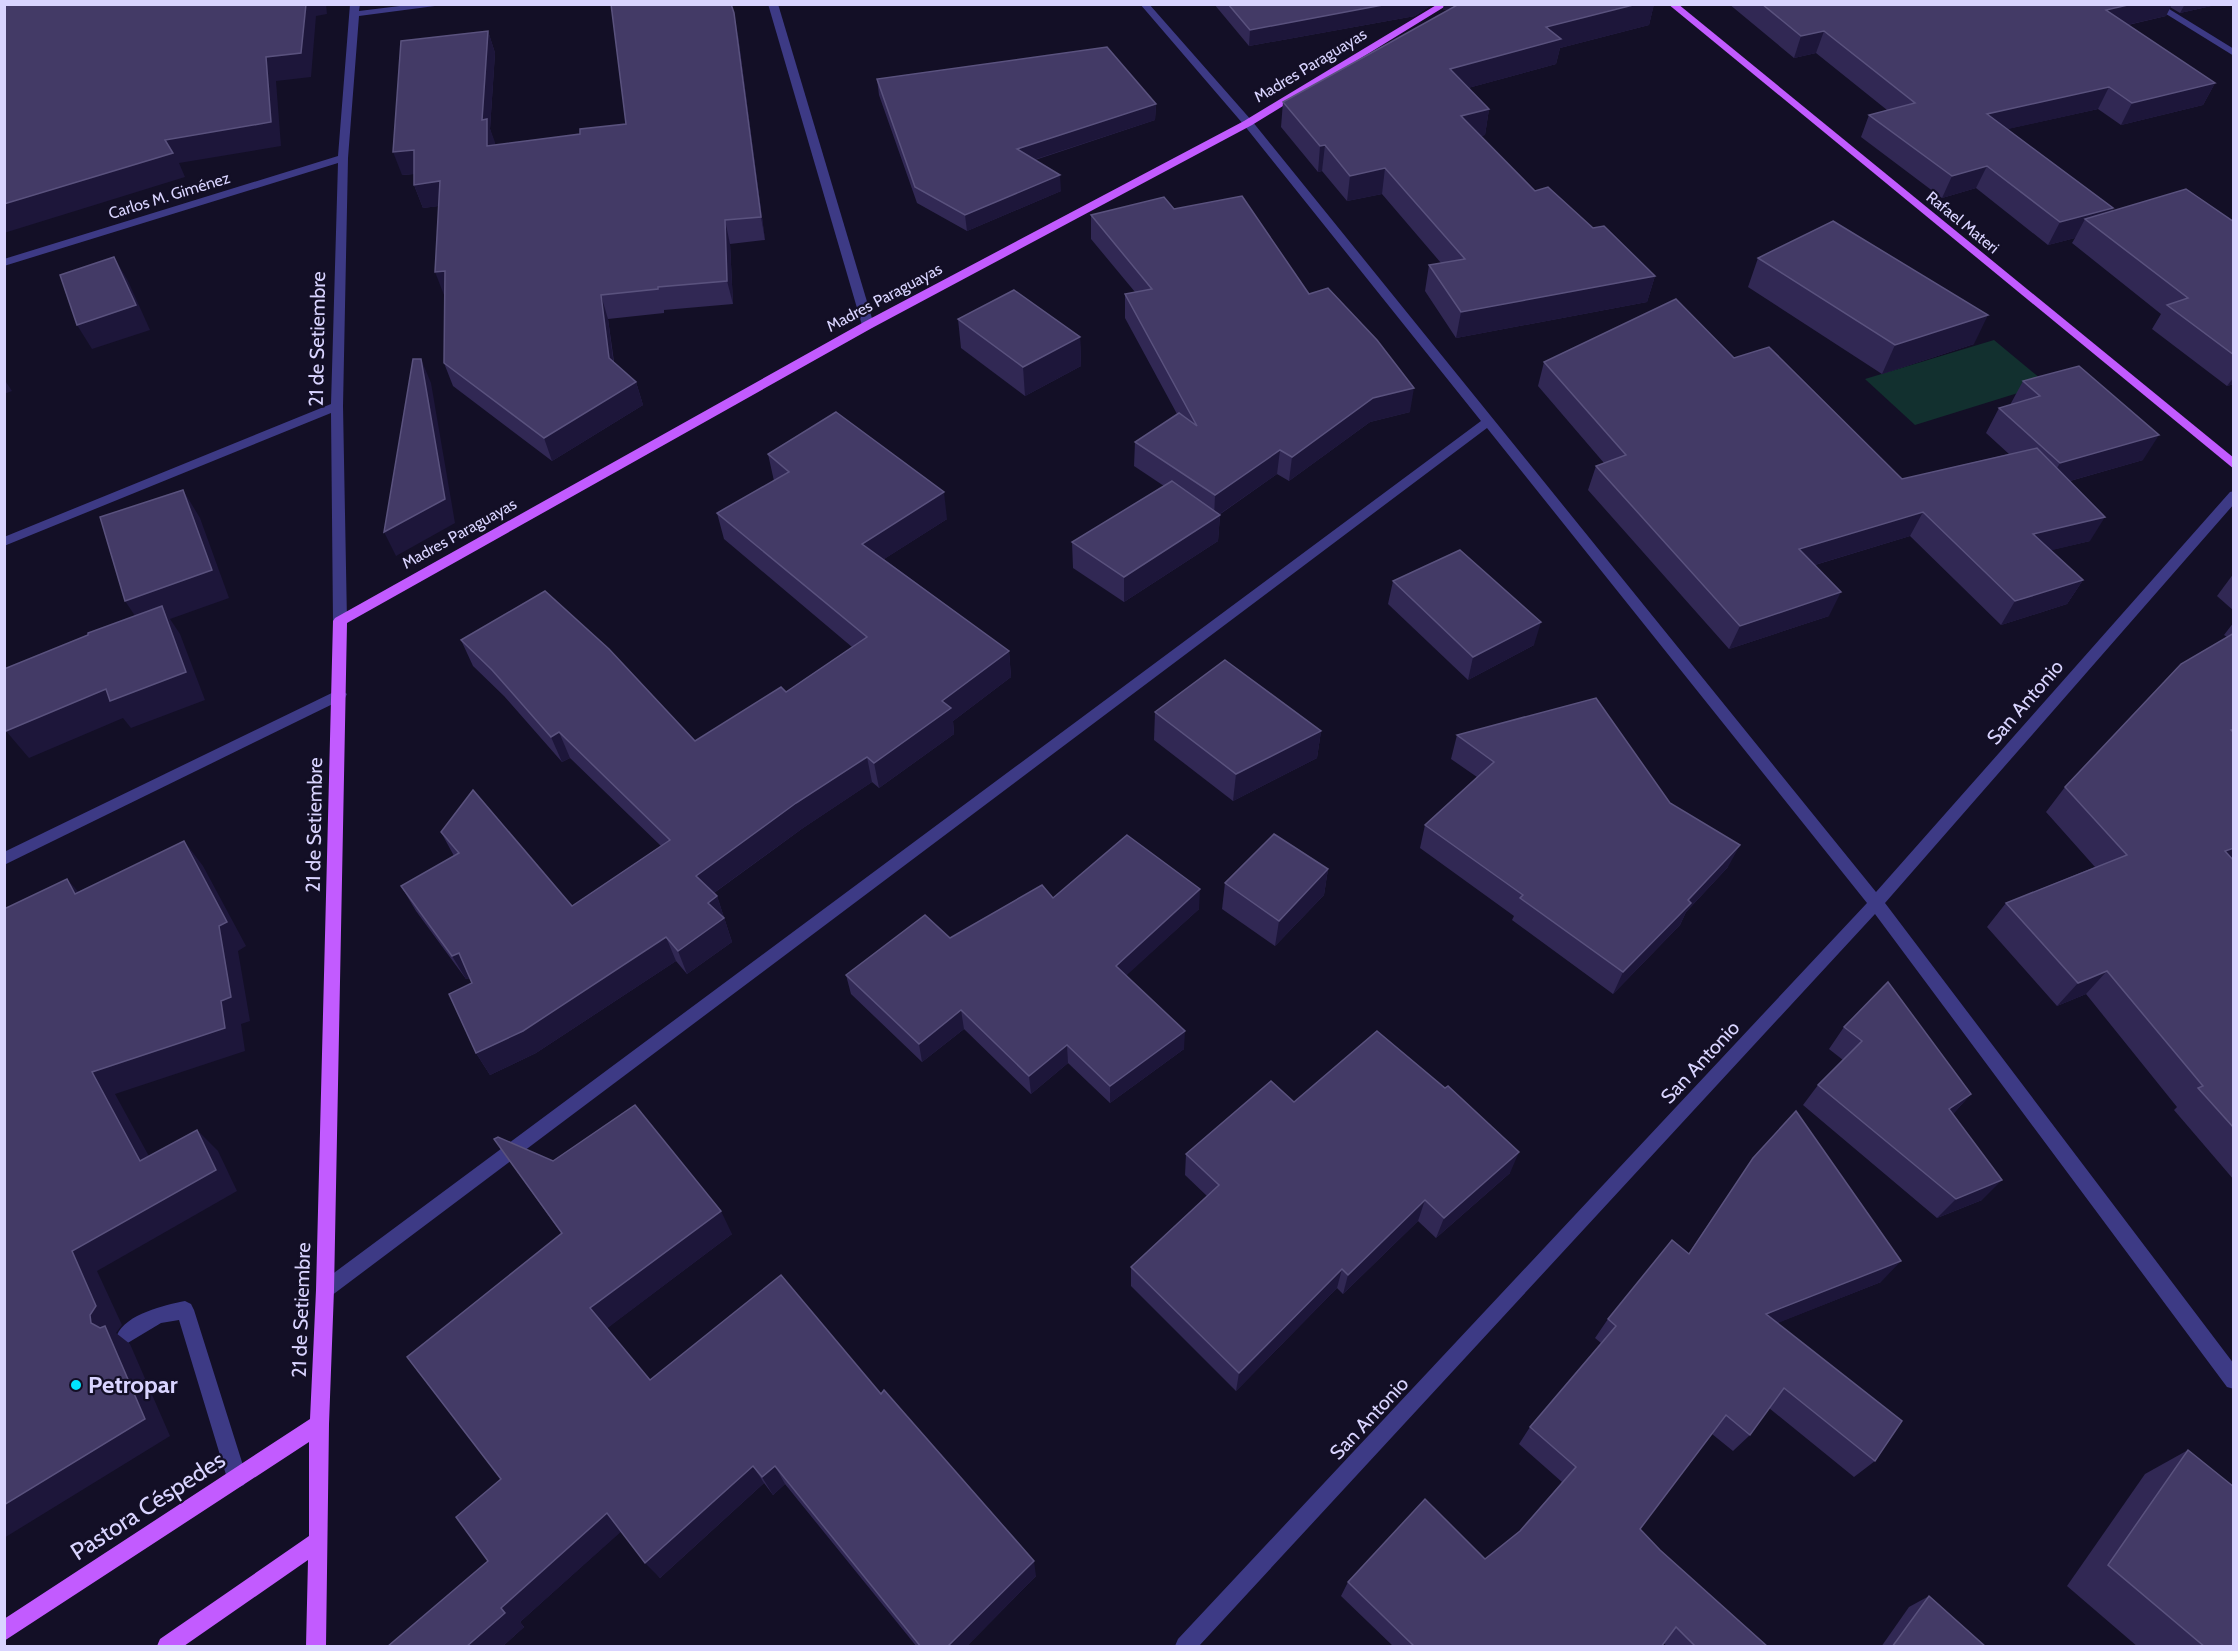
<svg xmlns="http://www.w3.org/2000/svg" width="2238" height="1651" viewBox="0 0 2238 1651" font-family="Cabin,sans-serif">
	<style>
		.green { fill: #12302f }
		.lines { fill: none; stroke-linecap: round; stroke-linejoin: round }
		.minor { fill: #3d3a85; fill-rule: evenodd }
		.major { fill: #c25bff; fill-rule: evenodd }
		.wall { fill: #312854 }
		.shaded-wall { fill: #1d163a }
		.building { fill: #433a66; stroke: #5a527e; stroke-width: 1.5 }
		.poi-dot { fill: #00e5ff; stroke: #130f26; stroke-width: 2 }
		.labels { text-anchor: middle; stroke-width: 4.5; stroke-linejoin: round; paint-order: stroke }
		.far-street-label { font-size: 16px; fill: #d9d4ff; stroke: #130f26 }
		.street-label { font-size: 20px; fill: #d9d4ff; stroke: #130f26 }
		.near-poi-label { font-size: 24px; font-weight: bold; fill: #d9d4ff; stroke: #130f26; text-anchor: start }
		.near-street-label { font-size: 24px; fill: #d9d4ff; stroke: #130f26 }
	</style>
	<rect width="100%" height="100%" fill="#130f26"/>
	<polygon class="green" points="1994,340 2047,384 1915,425 1865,379"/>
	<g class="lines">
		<g class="minor">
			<polygon points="350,4 360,4 359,11 416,4 450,4 359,16 348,158 343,406 347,621 345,624 340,626 333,621 331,413 4,546 4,537 331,404 338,163 4,266 4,259 338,156"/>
			<polygon points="768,4 778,4 874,325 872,328 864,328 862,325"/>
			<polygon points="1140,4 1149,4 1252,121 1876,892 2230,492 2234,491 2234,504 1885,903 2234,1364 2234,1389 2227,1387 1875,914 1199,1646 1175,1646 1178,1639 1867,903 1487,428 331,1296 325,1299 319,1296 316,1290 319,1284 1481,421 1244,125"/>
			<polygon points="2150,4 2161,4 2234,49 2234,56"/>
			<polygon points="340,689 347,694 345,698 4,865 4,852"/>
			<path d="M185 1301 191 1304 194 1310 247 1478 244 1485 237 1488 230 1485 227 1478 179 1320 161 1323 126 1344 119 1341 117 1335C126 1314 165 1305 185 1301Z"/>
		</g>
		<g class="major">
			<polygon points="1438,4 1449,4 1252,125 872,328 347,623 334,1290 329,1424 326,1646 306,1646 308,1560 184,1646 157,1646 160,1639 309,1536 309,1442 4,1641 4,1619 310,1419 316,1290 333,621 335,618 864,322 1244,121"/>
			<polygon points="1668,4 1678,4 2234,458 2234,469"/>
		</g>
	</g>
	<g class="wall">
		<polygon points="1214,4 1433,4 1415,16 1249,46"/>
		<polygon points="1444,4 1654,4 1649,25 1560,48 1556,64 1468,88 1489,109 1485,135 1480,136 1535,191 1593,228 1655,276 1647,302 1456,338 1425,291 1429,265 1441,263 1382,194 1347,201 1322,171 1318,172 1281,127 1283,102 1451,9 1443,10"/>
		<polygon points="1729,4 2220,4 2180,13 2170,7 2166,16 2128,25 2215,83 2203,105 2121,125 2098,109 2007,129 2113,208 2112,211 2234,222 2234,384 2227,386 2152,329 2161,314 2072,243 2075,238 2048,245 1976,188 1942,198 1861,137 1869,115 1887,110 1816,53 1794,58"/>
		<polygon points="488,31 495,53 490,129 495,145 580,134 626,124 738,35 765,240 730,244 733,304 664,310 664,313 608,319 614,362 636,382 643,405 552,461 453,386 444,363 445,295 444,295 438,206 423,208 414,185 414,174 402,175"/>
		<polygon points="877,79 1156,104 1155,120 1035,160 1061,191 967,231 917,203 879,95"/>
		<polygon points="1174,209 1309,294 1410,412 1370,422 1289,481 1277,474 1219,515 1220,515 1218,541 1124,602 1073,568 1072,542 1164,486 1134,466 1135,442 1177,414 1125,318 1125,294 1135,292 1091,239 1091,215"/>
		<polygon points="1758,258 1974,344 1882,374 1748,287"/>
		<polygon points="958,319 1080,337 1081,366 1025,396 961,348"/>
		<polygon points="1734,358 1902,479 2009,454 1986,433 1999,408 2010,405 2023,381 2143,460 2070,481 2090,541 2051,550 2083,580 2067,604 2001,625 1910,536 1815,565 1829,616 1729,649 1588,490 1596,466 1604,463 1538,386 1544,362"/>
		<polygon points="768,454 947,519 884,559 1009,651 1011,677 953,721 954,734 879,788 872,782 803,828 714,893 717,896 732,942 687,974 676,961 536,1053 490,1075 476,1053 472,983 470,978 466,979 416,911 401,886 454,856 441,832 572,906 661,846 570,758 562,762 504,696 473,666 461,640 695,741 786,692 852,647 724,539 717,513 774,481"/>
		<polygon points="2234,573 2234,611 2217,596"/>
		<polygon points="1393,581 1534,645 1468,680 1388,604"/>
		<polygon points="2234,622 2234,1180 2174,1110 2177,1107 2086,994 2057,1006 1987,927 2006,903 2095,867 2046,812 2065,787 2227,637 2224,635"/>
		<polygon points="1155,712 1321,731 1317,758 1233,801 1154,740"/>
		<polygon points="1457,735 1670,803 1728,867 1686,912 1680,925 1613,994 1512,920 1514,916 1420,848 1425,825 1477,777 1451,759"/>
		<polygon points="1328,869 1324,895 1275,946 1222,909 1225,883"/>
		<polygon points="1053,898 1199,909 1126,975 1184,1049 1110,1103 1068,1063 1031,1094 964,1029 922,1062 851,994 846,975 950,938"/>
		<polygon points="1844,1027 1971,1094 1953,1114 1982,1200 1937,1218 1803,1105 1818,1085 1843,1060 1829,1049"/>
		<polygon points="1294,1102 1510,1173 1436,1238 1418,1221 1343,1294 1337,1288 1236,1391 1131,1286 1131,1267 1207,1196 1185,1175 1186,1154"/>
		<polygon points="494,1139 553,1161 732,1234 607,1328 650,1380 881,1394 1036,1576 966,1647 917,1647 785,1484 773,1495 764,1483 660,1578 621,1531 520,1622 524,1627 502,1647 488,1561 561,1233"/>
		<polygon points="1753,1158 1881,1282 1777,1323 1875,1461 1854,1477 1769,1408 1750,1435 1733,1451 1712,1434 1640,1529 1660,1550 1768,1647 1667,1647 1664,1643 1661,1647 1394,1647 1341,1596 1348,1582 1485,1559 1520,1531 1562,1482 1519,1444 1530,1427 1601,1343 1595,1338 1608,1319 1689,1253"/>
		<polygon points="2188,1450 2234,1647 2138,1647 2067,1586 2145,1474"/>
		<polygon points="1929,1596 1986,1647 1881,1647 1909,1607"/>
	</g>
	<g class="shaded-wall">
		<polygon points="306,4 326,4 327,14 316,16 311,77 276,81 281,146 179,163 185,177 4,233 4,204 165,140 266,57"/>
		<polygon points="1388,4 1433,4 1415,16 1249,46 1250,30"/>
		<polygon points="1444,4 1473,4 1443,10"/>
		<polygon points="1637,4 1654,4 1649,25 1560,48 1556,64 1446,94 1450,69 1546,27"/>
		<polygon points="2132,4 2172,4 2166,16 2096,32 2106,10"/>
		<polygon points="2185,4 2220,4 2180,13"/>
		<polygon points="734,13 738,35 765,240 761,217"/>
		<polygon points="488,31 495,53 490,129 495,142 495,169 487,146 482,120"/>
		<polygon points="1824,31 1816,53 1794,58 1801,36"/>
		<polygon points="2215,83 2203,105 2121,125 2132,103"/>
		<polygon points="2109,87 2098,109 1977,136 1987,114"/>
		<polygon points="1156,104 1155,120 1018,165 1017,149"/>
		<polygon points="1489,109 1485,135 1456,141 1461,116"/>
		<polygon points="1325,145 1322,171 1318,172 1320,146"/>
		<polygon points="414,150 423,173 402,175 393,152"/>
		<polygon points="1987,166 1976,188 1942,198 1952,176"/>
		<polygon points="1385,168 1382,194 1347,201 1350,176"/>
		<polygon points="1060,175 1061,191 967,231 965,215"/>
		<polygon points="440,181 448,205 423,208 414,185"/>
		<polygon points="2113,208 2101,230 2085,219 2075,238 2048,245 2060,222"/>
		<polygon points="725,220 730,244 733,304 727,281"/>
		<polygon points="114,257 128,281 150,330 92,349 77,325"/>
		<polygon points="445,271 454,294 444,295 435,272"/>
		<polygon points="1655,276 1647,302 1456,338 1461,312"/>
		<polygon points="601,295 608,319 616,382 609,358"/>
		<polygon points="1988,315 1974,344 1882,374 1895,345"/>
		<polygon points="1080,337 1081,366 1025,396 1023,367"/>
		<polygon points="421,359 431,383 455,523 396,556 384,532"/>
		<polygon points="2234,377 2234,384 2227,386"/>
		<polygon points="4,379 12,391 4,394"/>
		<polygon points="636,382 643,405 552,461 544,438"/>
		<polygon points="1414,388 1410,412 1370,422 1289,481 1292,457 1373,398"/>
		<polygon points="2159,435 2143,460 2045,488 2060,463"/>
		<polygon points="1280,450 1277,474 1214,518 1215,495"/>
		<polygon points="183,490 200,518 229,598 170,619 180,634 205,700 131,728 123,718 29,758 6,731 144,629 125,601"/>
		<polygon points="944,492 947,519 867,570 862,544"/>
		<polygon points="1923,512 1910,536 1788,573 1799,549"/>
		<polygon points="1220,515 1218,541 1124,602 1124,577"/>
		<polygon points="2105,517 2090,541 2019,558 2033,534"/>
		<polygon points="2083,580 2067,604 2001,625 2015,601"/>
		<polygon points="1841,592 1829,616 1729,649 1740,626"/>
		<polygon points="1541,622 1534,645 1468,680 1473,657"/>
		<polygon points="1009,651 1011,677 953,721 954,734 879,788 874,763 942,701"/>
		<polygon points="1321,731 1317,758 1233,801 1236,774"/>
		<polygon points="559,732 570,758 562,762 551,737"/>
		<polygon points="867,757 872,782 803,828 704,900 696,876 796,803"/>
		<polygon points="184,841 203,866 246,946 238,951 250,1021 241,1024 245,1051 115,1094 163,1182 140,1161 92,1072"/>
		<polygon points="1740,845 1728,867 1686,912 1680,925 1613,994 1623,972"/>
		<polygon points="2234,848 2234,864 2225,851"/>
		<polygon points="1328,869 1324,895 1275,946 1279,921"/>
		<polygon points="67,879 89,904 75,894"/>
		<polygon points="1200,889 1199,909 1116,985 1116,966"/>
		<polygon points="717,896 732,942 687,974 678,951 708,903"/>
		<polygon points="666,937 676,961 536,1053 490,1075 476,1053"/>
		<polygon points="459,953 473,977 466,979 452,956"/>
		<polygon points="2107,971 2086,994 2057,1006 2078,983"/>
		<polygon points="961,1010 964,1029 922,1062 919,1044"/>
		<polygon points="1185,1031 1184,1049 1110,1103 1110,1086"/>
		<polygon points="1067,1045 1068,1063 1031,1094 1029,1076"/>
		<polygon points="1971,1094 1953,1114 1949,1109"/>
		<polygon points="197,1130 218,1151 237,1191 97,1271 122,1325 116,1333 130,1344 170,1436 4,1538 4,1505 91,1323 72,1251"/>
		<polygon points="1519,1152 1510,1173 1436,1238 1444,1218"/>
		<polygon points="2002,1180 1982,1200 1937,1218 1956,1199"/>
		<polygon points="1425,1200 1418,1221 1343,1294 1348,1275"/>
		<polygon points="721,1211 732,1234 605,1330 590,1308"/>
		<polygon points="1901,1261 1881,1282 1750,1334 1766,1314"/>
		<polygon points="1342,1269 1337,1288 1236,1391 1239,1373"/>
		<polygon points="753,1466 764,1483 660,1578 645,1563"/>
		<polygon points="775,1466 785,1484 773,1495 762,1477"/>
		<polygon points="607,1513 623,1530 520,1622 524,1627 502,1647 466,1647 501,1608"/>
		<polygon points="1034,1561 1036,1576 966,1647 947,1647"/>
	</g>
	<g class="building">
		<polygon points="4,4 306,4 301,53 266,57 271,122 165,140 173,153 4,204"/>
		<polygon points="611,4 731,4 734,13 761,217 725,220 727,281 658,287 658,289 601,295 609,358 636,382 544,438 444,363 445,271 435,272 440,181 414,185 414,150 393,152 401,41 488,31 482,120 487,119 487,146 580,134 580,129 626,124"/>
		<polygon points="1228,4 1388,4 1250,30"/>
		<polygon points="1459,4 1637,4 1546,27 1561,39 1450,69 1489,109 1461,116 1535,191 1548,187 1593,228 1604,226 1655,276 1461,312 1429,265 1465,259 1385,168 1350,176 1325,145 1320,146 1283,102"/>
		<polygon points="1762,4 2132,4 2106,10 2215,83 2132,103 2109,87 1987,114 2113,208 2060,222 1987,166 1952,176 1869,115 1915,103 1824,31 1801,36"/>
		<polygon points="1107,47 1156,104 1017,149 1060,175 965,215 915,187 877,79"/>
		<polygon points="2186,189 2234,222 2234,355 2167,305 2188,298 2085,219"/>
		<polygon points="1242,196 1309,294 1328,288 1377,340 1414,388 1373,398 1292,457 1280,450 1215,495 1135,442 1179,413 1197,426 1125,294 1152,289 1091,215 1164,197 1174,209"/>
		<polygon points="1833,221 1988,315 1895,345 1758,258"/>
		<polygon points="114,257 136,305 77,325 60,275"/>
		<polygon points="1014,290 1080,337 1023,367 958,319"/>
		<polygon points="1676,299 1734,358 1769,347 1902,479 2037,448 2105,517 2033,534 2083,580 2015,601 1923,512 1799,549 1841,592 1740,626 1596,466 1626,455 1544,362"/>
		<polygon points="413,359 421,359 445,499 384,532"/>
		<polygon points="2079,366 2159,435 2060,463 1999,408 2040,396 2023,381"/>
		<polygon points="836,412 944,492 862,544 1009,651 942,701 951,708 874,763 867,757 796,803 696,876 717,896 708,903 724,918 678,951 666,937 523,1031 476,1053 449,994 472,983 459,953 452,956 401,886 459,853 441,832 473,790 572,906 670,840 559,732 551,737 492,670 461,640 545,591 609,649 695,741 781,687 786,692 867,637 717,513 789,472 768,454"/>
		<polygon points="1172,481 1220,515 1124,577 1072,542"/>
		<polygon points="183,490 212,570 125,601 100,517"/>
		<polygon points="1460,550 1541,622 1473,657 1393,581"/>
		<polygon points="162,606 186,672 110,701 106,689 6,731 4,728 4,669 88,635 88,633"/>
		<polygon points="2234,633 2234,729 2231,730 2234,733 2234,848 2225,851 2234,861 2234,1128 2198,1088 2203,1086 2107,971 2078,983 2006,903 2127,855 2065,787 2181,664"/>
		<polygon points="1225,660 1321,731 1236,774 1155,712"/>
		<polygon points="1596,698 1670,803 1740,845 1688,900 1691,903 1623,972 1520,898 1523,895 1425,825 1494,762 1457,735"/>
		<polygon points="1274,834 1328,869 1279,921 1225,883"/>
		<polygon points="1127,835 1200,889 1116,966 1185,1031 1110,1086 1067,1045 1029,1076 961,1010 919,1044 846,975 925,915 950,938 1042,885 1053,898"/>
		<polygon points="184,841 227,922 219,926 231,997 221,1001 225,1028 92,1072 140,1161 197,1130 216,1170 72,1251 96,1306 90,1315 91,1323 100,1328 105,1326 145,1419 4,1505 4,909 67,879 75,894"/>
		<polygon points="1888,982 1971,1094 1949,1109 2002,1180 1956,1199 1818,1085 1862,1041 1844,1027"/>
		<polygon points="1377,1031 1445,1088 1448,1086 1519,1152 1444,1218 1425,1200 1348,1275 1342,1269 1239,1373 1131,1267 1219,1185 1186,1154 1271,1081 1294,1102"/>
		<polygon points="635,1105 721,1211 590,1308 650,1380 781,1275 881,1394 884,1390 1034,1561 947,1647 921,1647 775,1466 762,1477 753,1466 645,1563 607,1513 501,1608 505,1613 466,1647 387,1647 488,1561 456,1517 501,1479 407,1357 562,1233 494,1139 498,1137 553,1161"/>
		<polygon points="1796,1111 1901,1261 1766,1314 1902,1421 1875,1461 1784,1388 1750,1435 1726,1415 1640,1529 1660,1550 1768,1647 1696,1647 1676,1627 1661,1647 1415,1647 1348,1582 1425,1499 1485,1559 1520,1531 1576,1467 1530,1427 1616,1326 1608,1319 1672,1240 1689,1254 1753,1158"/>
		<polygon points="2188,1450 2234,1487 2234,1647 2205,1647 2108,1565"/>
		<polygon points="1929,1596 1986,1647 1892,1647"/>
	</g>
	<circle class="poi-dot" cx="76" cy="1385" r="6"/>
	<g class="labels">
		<g class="far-street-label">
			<text transform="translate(1310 65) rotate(-31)" y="6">Madres Paraguayas</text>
			<text transform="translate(169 195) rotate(-17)" y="6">Carlos M. Giménez</text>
			<text transform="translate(1963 222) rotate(39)" y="6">Rafael Materi</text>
			<text transform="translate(884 297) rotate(-28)" y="6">Madres Paraguayas</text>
			<text transform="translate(459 533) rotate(-29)" y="6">Madres Paraguayas</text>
		</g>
		<g class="street-label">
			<text transform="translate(317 339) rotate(-89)" y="7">21 de Setiembre</text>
			<text transform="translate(2025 702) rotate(-49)" y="7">San Antonio</text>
			<text transform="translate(314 825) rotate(-89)" y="7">21 de Setiembre</text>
			<text transform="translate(1700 1062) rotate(-47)" y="7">San Antonio</text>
			<text transform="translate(301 1310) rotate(-88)" y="7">21 de Setiembre</text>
			<text transform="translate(1369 1418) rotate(-47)" y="7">San Antonio</text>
		</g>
		<g class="near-poi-label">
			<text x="88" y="1393">Petropar</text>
		</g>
		<g class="near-street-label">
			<text transform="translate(148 1506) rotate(-33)" y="8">Pastora Céspedes</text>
		</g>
	</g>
	<rect width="2238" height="1651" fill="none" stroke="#d9d4ff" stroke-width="12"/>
</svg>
